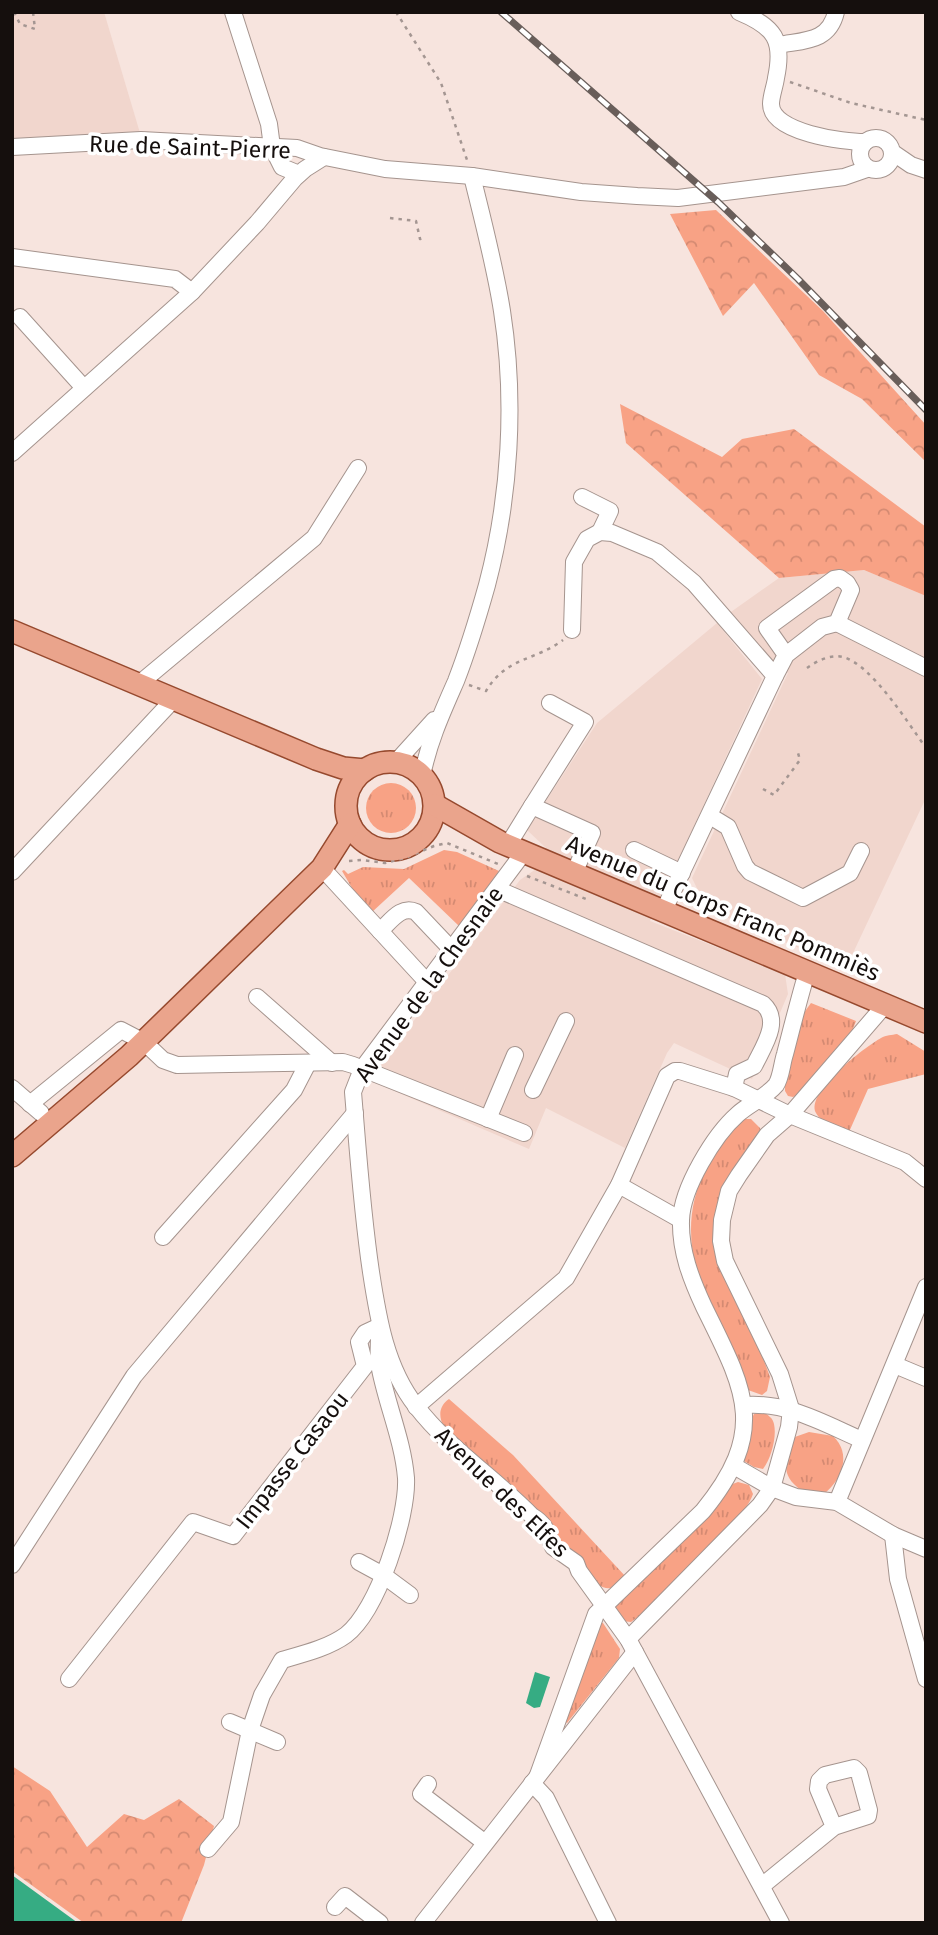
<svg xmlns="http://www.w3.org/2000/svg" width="938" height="1935" viewBox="0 0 938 1935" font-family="'Fira Sans',sans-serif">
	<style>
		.built { fill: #f1d6cd }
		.grass { fill: url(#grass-tufts) }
		.forest { fill: url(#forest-crowns) }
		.water { fill: #36ac83 }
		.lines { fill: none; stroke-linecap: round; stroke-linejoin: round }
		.minor-casing { stroke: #a5948e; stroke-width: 18 }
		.major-casing { stroke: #96492e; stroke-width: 24 }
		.path { stroke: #a49692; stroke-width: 2.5; stroke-dasharray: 3.5 5; stroke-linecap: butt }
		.minor { stroke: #fff; stroke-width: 16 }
		.major { stroke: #eaa48c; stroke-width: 21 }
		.rail-casing { stroke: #695e5a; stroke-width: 7 }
		.rail { stroke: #fff; stroke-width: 4.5; stroke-dasharray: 13; stroke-linecap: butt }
		.labels { text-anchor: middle; stroke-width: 7; stroke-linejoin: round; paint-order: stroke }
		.street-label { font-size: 23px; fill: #150f0d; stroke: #fff }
	</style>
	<defs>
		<pattern id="grass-tufts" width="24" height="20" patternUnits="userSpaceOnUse" patternTransform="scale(1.75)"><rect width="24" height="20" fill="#f8a285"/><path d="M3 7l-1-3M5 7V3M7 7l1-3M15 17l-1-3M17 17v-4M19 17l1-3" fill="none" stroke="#d48a72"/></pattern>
		<pattern id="forest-crowns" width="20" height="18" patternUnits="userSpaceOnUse" patternTransform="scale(1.75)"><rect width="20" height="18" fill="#f8a285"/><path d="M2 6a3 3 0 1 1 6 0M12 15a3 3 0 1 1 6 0" fill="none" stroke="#d48a72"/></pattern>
	</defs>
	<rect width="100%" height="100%" fill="#f7e4de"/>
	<g class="built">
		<polygon points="12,12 104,12 140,133 12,138"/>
		<polygon points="864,570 926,596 926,784 924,802 846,968 707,909 692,878 788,673 775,664 728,614 779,578"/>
		<polygon points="717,623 762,679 650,921 785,974 788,994 752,1079 674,1043 667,1053 625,1148 546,1108 529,1149 369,1080 520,880 536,869 546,848 527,830 597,723"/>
	</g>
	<g class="grass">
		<circle cx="391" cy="808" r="25"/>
		<polygon points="444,850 457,852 499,871 459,926 409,878 371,913 359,900 342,871 344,870 348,874 363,867 404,869"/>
		<polygon points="811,1003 856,1021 851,1034 799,1094 793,1097 788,1096 785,1091 785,1084 800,1018"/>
		<path d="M897 1034 926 1052V1074L868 1089 849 1132C838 1127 821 1123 816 1113 805 1092 865 1047 881 1038 886 1035 892 1035 897 1034Z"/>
		<path d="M745 1119H751L760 1128 761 1133 715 1226 770 1377 767 1391 762 1395 748 1390 745 1385C713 1312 666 1246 707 1166 715 1150 728 1136 738 1122Z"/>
		<path d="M449 1399 513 1455 626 1577C616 1586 611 1593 597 1584L533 1507 444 1427C438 1416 439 1406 449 1399Z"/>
		<path d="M763 1412C768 1415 773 1418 774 1424 777 1437 771 1459 763 1469L754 1467 744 1461C743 1446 747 1427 754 1414Z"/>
		<path d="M809 1432 833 1436C852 1454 842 1479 825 1493H806C780 1478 784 1464 792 1438Z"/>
		<path d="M738 1482 749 1485 753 1494C744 1522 669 1588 645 1612L631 1622 622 1621 615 1610 617 1603 730 1485Z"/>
		<polygon points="598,1621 603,1623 620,1649 619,1658 567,1723 562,1720"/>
	</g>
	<g class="forest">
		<polygon points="716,210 823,311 926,425 926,462 862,399 819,375 754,283 723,316 670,214"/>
		<polygon points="620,404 722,457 742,439 794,429 926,527 926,596 864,570 779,578 626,443"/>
		<polygon points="12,1766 50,1791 87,1847 124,1814 144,1820 179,1799 214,1826 204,1865 181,1923 84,1923 12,1871"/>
	</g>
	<g class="water">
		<polygon points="535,1672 550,1677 540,1707 534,1708 526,1703"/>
		<polygon points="12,1875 78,1923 12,1923"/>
	</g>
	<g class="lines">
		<defs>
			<g id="minor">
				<polyline points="233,12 269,124 272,147 282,167 299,174"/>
				<path d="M739 12C775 27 784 40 776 78 775 86 771 96 771 104 771 133 844 142 865 142"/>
				<path d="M779 45C805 40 829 42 836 12"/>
				<circle cx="876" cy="154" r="16"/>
				<polyline points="12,147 141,140 297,148 320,156 385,169 472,176 581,192 637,196 678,198 844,177 867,169"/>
				<polyline points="892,152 911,165 926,170"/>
				<polyline points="12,257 175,279 192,292"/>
				<polyline points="20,317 84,388"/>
				<polyline points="12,453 192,292 257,223 295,178 305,169 324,157"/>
				<polyline points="582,497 610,511 600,532"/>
				<polyline points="837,623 926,668"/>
				<polyline points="572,630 574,562 587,539 600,532 612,533 657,552 694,583 775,676 663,912"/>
				<polyline points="775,676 786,655 822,627 837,623 851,590 847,583 840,578 834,579 767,628 786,655"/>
				<polyline points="139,684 314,538 358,468"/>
				<polyline points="396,762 434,720"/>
				<path d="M422 776C429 741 442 713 456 681 468 650 478 617 487 585 510 498 516 401 502 311 495 266 483 221 472 176"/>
				<polyline points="532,806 585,722 550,703"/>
				<polyline points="710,816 728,827 745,866 750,872 803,898 850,873 861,851"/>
				<polyline points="508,845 532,806 592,833 574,873"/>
				<polyline points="634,850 682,873"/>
				<path d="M524 852 362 1069 353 1092C358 1152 362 1212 371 1272 378 1318 386 1368 416 1406 448 1448 495 1478 532 1516 546 1524 547 1533 553 1547L576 1563 579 1571 628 1639 781 1923"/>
				<polyline points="322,868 427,982"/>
				<polyline points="12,872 174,699"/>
				<path d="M497 889 763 1004C782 1021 763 1047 754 1066L737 1074 734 1088"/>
				<path d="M380 931C391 921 401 905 416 912L452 950"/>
				<polyline points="257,997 332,1063"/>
				<polyline points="12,1088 41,1113"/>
				<polyline points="533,1090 566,1021"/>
				<polyline points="30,1104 121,1030 144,1042 163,1060 177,1065 343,1062 353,1065 524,1133"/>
				<polyline points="488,1119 515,1055"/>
				<polyline points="619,1185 681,1220"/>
				<polyline points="163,1237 294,1090 308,1063"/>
				<polyline points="895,1365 926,1378"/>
				<path d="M745 1405C788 1402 823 1423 862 1440"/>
				<polyline points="416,1407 566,1278 619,1185 667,1076 675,1071 680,1071 734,1088 790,1115 905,1162 926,1179"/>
				<polyline points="734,1466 772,1488 796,1497 837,1502 893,1535 926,1549"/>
				<polyline points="837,1502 926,1287"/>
				<polyline points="893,1535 898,1579 926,1679"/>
				<polyline points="359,1562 383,1575 410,1595"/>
				<polyline points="12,1565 134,1376 355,1113"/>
				<polyline points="628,1639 760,1505 772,1488 789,1427 791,1409 780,1374 725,1261 721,1241 722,1220 729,1191 739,1175 767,1135 790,1115 885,1005"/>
				<path d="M69 1679 193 1522 233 1536 365 1366 359 1342 365 1333 380 1326C379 1340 377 1355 380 1369 387 1405 403 1441 406 1478 408 1517 378 1610 346 1635 328 1648 303 1654 282 1660L262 1695 250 1730 231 1822 208 1849"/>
				<polyline points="230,1722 277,1742"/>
				<path d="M538 1775 596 1614 703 1511C769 1430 745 1390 704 1307 691 1279 680 1251 681 1220 682 1188 714 1135 738 1114 749 1104 766 1097 776 1085 781 1078 782 1063 785 1054 792 1027 799 999 807 972"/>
				<polyline points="532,1783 546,1798 608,1923"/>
				<polyline points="428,1784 421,1794 484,1842"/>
				<polyline points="763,1885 834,1827 868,1816 869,1810 859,1773 854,1768 825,1775 819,1781 818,1789 834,1827"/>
				<polyline points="335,1907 345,1896 380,1923"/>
				<polyline points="423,1923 635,1652"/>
			</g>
			<g id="major">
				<polyline points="12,631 316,759 343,768 365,770"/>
				<circle cx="390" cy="806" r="44"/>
				<polyline points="435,805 500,842 926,1022"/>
				<polyline points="12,1156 129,1056 322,868 350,824"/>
			</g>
		</defs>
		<use href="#minor" class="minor-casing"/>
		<use href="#major" class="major-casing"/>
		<g class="path">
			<polyline points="14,12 20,24 35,29 33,12"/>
			<polyline points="396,12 441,83 467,160"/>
			<polyline points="790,82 851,103 926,120"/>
			<polyline points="390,218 416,221 420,239 424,238"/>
			<path d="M807 668C817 661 830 654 843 657 872 665 908 723 926 748"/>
			<path d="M469 685 486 691C506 657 535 661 563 640"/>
			<polyline points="763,789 774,795 800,760 798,753"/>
			<polyline points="349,861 362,860 385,863 405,858 434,846 447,843 498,864"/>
			<polyline points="527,876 586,899"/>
		</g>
		<use href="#minor" class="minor"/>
		<use href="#major" class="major"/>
		<defs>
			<polyline id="rail" points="501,12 718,202 798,279 926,410"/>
		</defs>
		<use href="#rail" class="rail-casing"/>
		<use href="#rail" class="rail"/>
	</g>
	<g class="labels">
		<g class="street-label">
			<text transform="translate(190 147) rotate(2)" y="8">Rue de Saint-Pierre</text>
			<text transform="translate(723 908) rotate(23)" y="8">Avenue du Corps Franc Pommiès</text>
			<text transform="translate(429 984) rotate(-54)" y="8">Avenue de la Chesnaie</text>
			<text transform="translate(292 1460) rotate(-52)" y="8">Impasse Casaou</text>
			<text transform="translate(502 1492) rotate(44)" y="8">Avenue des Elfes</text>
		</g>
	</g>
	<rect width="938" height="1935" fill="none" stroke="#150f0d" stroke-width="28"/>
</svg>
